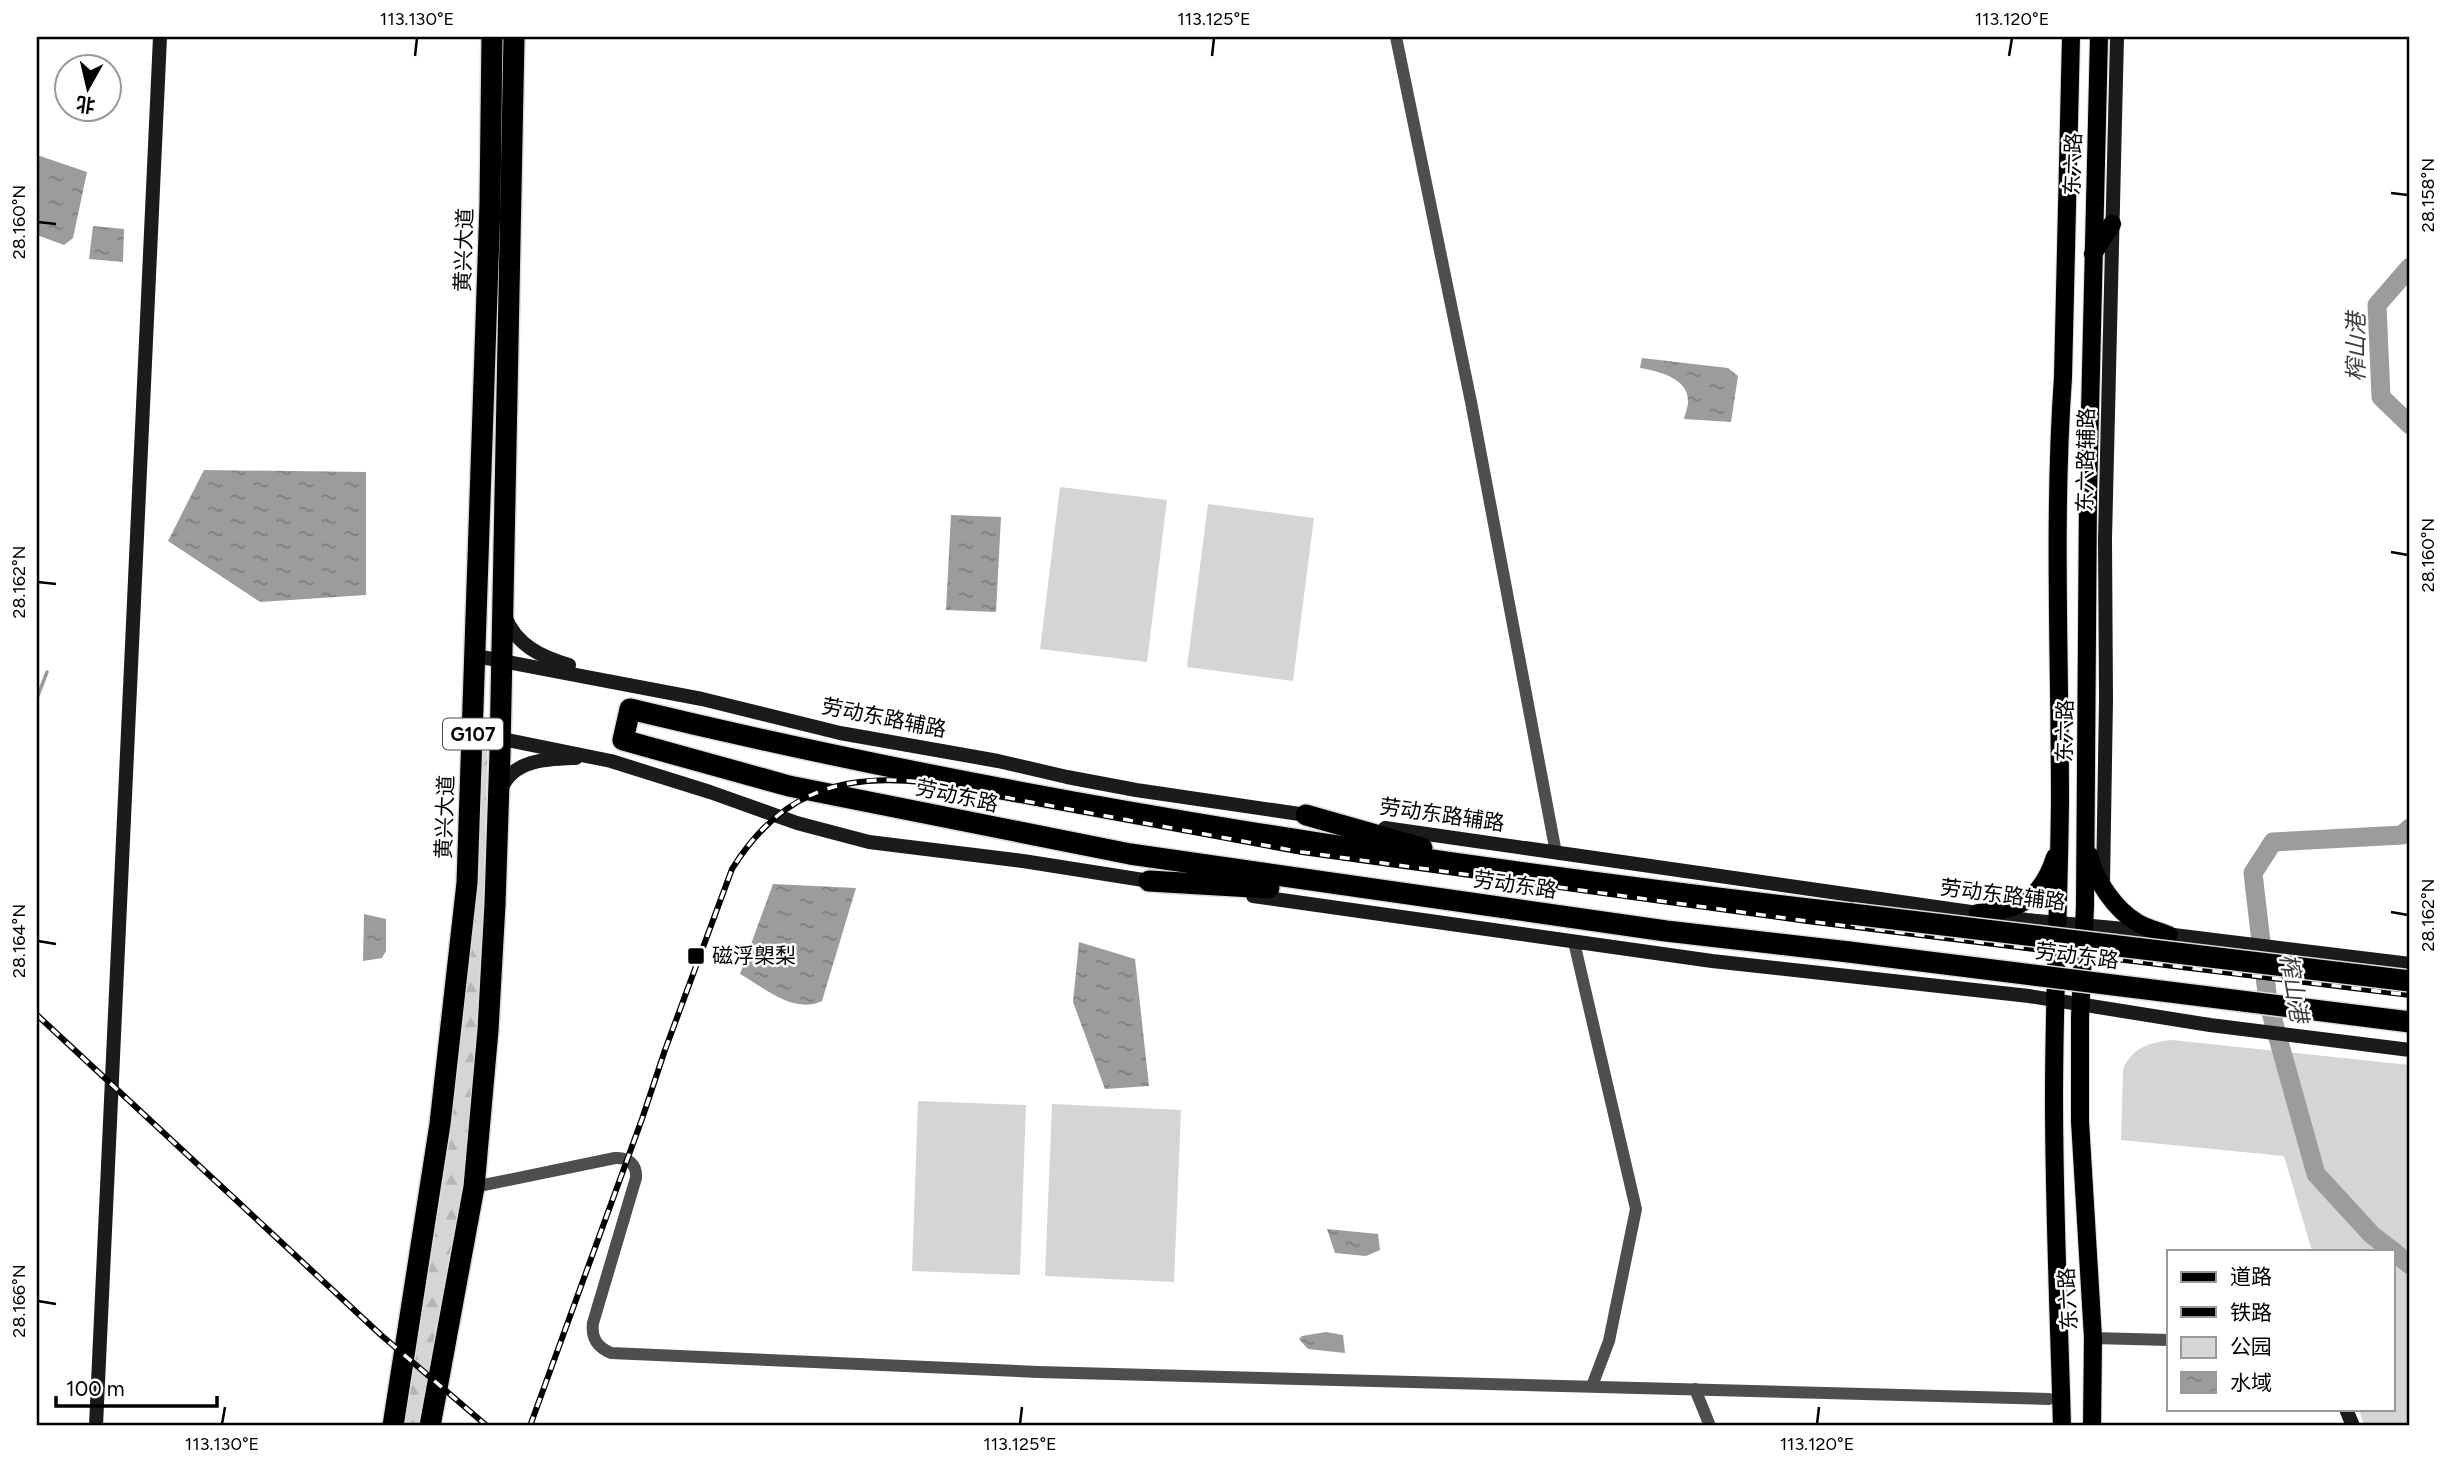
<svg xmlns="http://www.w3.org/2000/svg" width="2447" height="1463" viewBox="0 0 2447 1463" font-family="Figtree,'Noto Sans SC',sans-serif">
	<style>
		.forest { fill: url(#forest-firs) }
		.park { fill: #d5d5d5 }
		.water { fill: url(#water-ripples) }
		.lines { fill: none; stroke-linecap: round; stroke-linejoin: round }
		.stream { stroke: #9c9c9c; stroke-width: 3.5 }
		.river { stroke: #9c9c9c; stroke-width: 19 }
		.primary-casing { stroke: #dbdbdb; stroke-width: 20 }
		.highway-casing { stroke: #dbdbdb; stroke-width: 24 }
		.street { stroke: #4e4e4e; stroke-width: 12 }
		.secondary { stroke: #1b1b1b; stroke-width: 14 }
		.primary { stroke: #000; stroke-width: 18 }
		.highway { stroke: #000; stroke-width: 21 }
		.rail-casing { stroke: #000; stroke-width: 6 }
		.rail { stroke: #fff; stroke-width: 3.5; stroke-dasharray: 10; stroke-linecap: butt }
		.highway-bridge-casing { stroke: #dbdbdb; stroke-width: 24; stroke-linecap: butt }
		.highway-bridge { stroke: #000; stroke-width: 21 }
		.ticks { fill: none; stroke: #000; stroke-width: 2.5 }
		.poi-dot { fill: #000; stroke: #fff; stroke-width: 2.5 }
		.labels { text-anchor: middle; stroke-width: 5; stroke-linejoin: round; paint-order: stroke }
		.shield { fill: #fff; stroke: #4c4c4c; stroke-width: 2 }
		.shield-label { font-size: 19px; font-weight: bold; fill: #000 }
		.street-label { font-size: 21px; fill: #000; stroke: #fff }
		.poi-label { font-size: 21px; fill: #000; stroke: #fff; text-anchor: start }
		.water-label { font-size: 23px; font-style: italic; fill: #3d3d3d; stroke: #fff }
		.neatline { fill: none; stroke: #000; stroke-width: 2.5 }
		.ticks-label { font-size: 18px; text-anchor: middle; fill: #000 }
	</style>
	<defs>
		<pattern id="forest-firs" width="22" height="20" patternUnits="userSpaceOnUse" patternTransform="scale(1.75)"><rect width="22" height="20" fill="#d5d5d5"/><path d="M5 1l3.5 6h-7zM16 11l3.5 6h-7z" fill="#b5b5b5"/></pattern>
		<pattern id="water-ripples" width="26" height="14" patternUnits="userSpaceOnUse" patternTransform="scale(1.75)"><rect width="26" height="14" fill="#9c9c9c"/><path d="M2 4q2-2 4 0t4 0M15 11q2-2 4 0t4 0" fill="none" stroke="#7d7d7d"/></pattern>
	</defs>
	<rect width="100%" height="100%" fill="#fff"/>
	<polygon class="forest" points="488,735 481,998 468,1162 421,1426 401,1426 480,810 483,736"/>
	<g class="park">
		<polygon points="1060,487 1167,500 1147,662 1040,649"/>
		<polygon points="1208,504 1314,518 1293,681 1187,667"/>
		<path d="M2172 1040 2410 1065V1426H2364L2359 1409H2393V1251H2312L2284 1156 2121 1140 2123 1070C2131 1048 2150 1042 2172 1040Z"/>
		<polygon points="918,1101 1026,1105 1020,1275 912,1271"/>
		<polygon points="1052,1104 1181,1110 1174,1282 1045,1276"/>
	</g>
	<g class="water">
		<polygon points="37,155 87,172 73,238 64,245 37,235"/>
		<polygon points="93,226 124,229 123,262 89,259"/>
		<path d="M1642 358 1728 368 1738 376 1731 422 1684 419C1685 414 1688 407 1688 402 1689 378 1658 371 1640 368Z"/>
		<polygon points="204,470 366,472 366,595 260,602 168,541"/>
		<polygon points="951,515 1001,517 996,612 946,610"/>
		<path d="M773 884 856 888 822 1001C794 1015 763 987 740 974Z"/>
		<polygon points="364,914 386,919 386,951 382,958 363,961"/>
		<polygon points="1079,942 1135,959 1149,1086 1105,1089 1073,1002"/>
		<polygon points="1327,1229 1378,1234 1380,1250 1366,1256 1335,1253"/>
		<polygon points="1326,1332 1343,1335 1345,1353 1308,1349 1299,1339 1302,1336"/>
	</g>
	<g class="lines">
		<polyline class="stream" points="37,698 47,672"/>
		<g class="river">
			<polyline points="2410,267 2377,305 2381,397 2410,425"/>
			<polyline points="2393,1251 2372,1235 2316,1174 2268,1002 2253,873 2273,842 2402,835 2410,828"/>
			<polyline points="2393,1251 2410,1265"/>
		</g>
		<defs>
			<g id="primary">
				<polyline points="2093,254 2112,224"/>
				<path d="M2089 855C2095 880 2115 910 2138 923 2147 928 2159 931 2169 935"/>
				<path d="M1978 913C2020 911 2042 898 2055 857"/>
				<path d="M2062 1426C2059 1317 2054 1207 2054 1098 2054 999 2059 900 2060 801 2060 659 2053 518 2063 377L2071 37"/>
				<polyline points="2092,1426 2093,1338 2080,1121 2080,1018 2085,906 2088,495 2099,37"/>
			</g>
			<g id="highway">
				<polyline points="1306,815 1422,848"/>
				<polyline points="1149,881 1269,888"/>
				<path d="M1849 952 1666 931 1130 854 789 786 623 740 630 709C1032 806 1442 867 1852 914"/>
				<polyline points="393,1426 440,1124 467,883 490,204 492,37"/>
				<polyline points="430,1426 474,1187 488,1030 495,904 500,752 514,37"/>
			</g>
		</defs>
		<use href="#primary" class="primary-casing"/>
		<use href="#highway" class="highway-casing"/>
		<g class="street">
			<polyline points="1396,37 1471,402 1556,853"/>
			<polyline points="1574,942 1636,1209 1609,1341 1592,1386"/>
			<path d="M474 1187 615 1158C628 1157 637 1164 636 1178L593 1323C591 1338 597 1347 611 1353L1038 1372 2049 1399"/>
			<polyline points="2093,1338 2169,1340"/>
			<polyline points="1695,1389 1710,1426"/>
		</g>
		<g class="secondary">
			<path d="M505 616C516 645 541 657 569 665"/>
			<polyline points="476,656 702,699 840,733 998,761 1067,777 1136,790 1313,816"/>
			<polyline points="473,733 611,761 710,792 797,823 869,842 1023,861 1156,882"/>
			<path d="M501 790C512 759 548 759 576 758"/>
			<polyline points="1385,828 2027,920 2125,929 2410,964"/>
			<polyline points="2103,885 2106,699 2105,539 2117,37"/>
			<polyline points="1253,896 1712,961 2029,996 2210,1025 2410,1050"/>
			<polyline points="2346,1409 2353,1426"/>
			<polyline points="96,1426 160,37"/>
		</g>
		<use href="#primary" class="primary"/>
		<use href="#highway" class="highway"/>
		<defs>
			<g id="rail">
				<polyline points="37,1015 381,1335 487,1426"/>
				<path d="M530 1426 642 1119 665 1050 732 869C778 795 837 773 922 782L1302 852 1807 921 2410 995"/>
			</g>
		</defs>
		<use href="#rail" class="rail-casing"/>
		<use href="#rail" class="rail"/>
		<defs>
			<g id="highway-bridge">
				<polyline points="1852,914 2410,981"/>
				<polyline points="1849,952 2410,1022"/>
			</g>
		</defs>
		<use href="#highway-bridge" class="highway-bridge-casing"/>
		<use href="#highway-bridge" class="highway-bridge"/>
	</g>
	<path class="ticks" d="M415 56 417 38M1212 56 1214 38M2009 56 2012 38M2391 193 2408 195M38 222 56 224M2391 552 2408 555M38 582 56 584M2391 912 2408 915M38 941 56 944M38 1301 56 1304M222 1424 225 1407M1020 1424 1022 1407M1817 1424 1819 1407"/>
	<rect class="poi-dot" x="687" y="947" width="18" height="18" rx="3.5"/>
	<g class="labels">
		<rect class="shield" x="443" y="718.5" width="60" height="31" rx="5"/>
		<g class="shield-label">
			<text x="473" y="741">G107</text>
		</g>
		<g class="street-label">
			<text transform="translate(2073 164) rotate(-88)" y="7">东六路</text>
			<text transform="translate(464 250) rotate(-88)" y="7">黄兴大道</text>
			<text transform="translate(2086 460) rotate(-89)" y="7">东六路辅路</text>
			<text transform="translate(884 718) rotate(11)" y="7">劳动东路辅路</text>
			<text transform="translate(2065 731) rotate(-89)" y="7">东六路</text>
			<text transform="translate(957 796) rotate(12)" y="7">劳动东路</text>
			<text transform="translate(1442 815) rotate(8)" y="7">劳动东路辅路</text>
			<text transform="translate(445 817) rotate(-88)" y="7">黄兴大道</text>
			<text transform="translate(1515 885) rotate(8)" y="7">劳动东路</text>
			<text transform="translate(2003 895) rotate(7)" y="7">劳动东路辅路</text>
			<text transform="translate(2077 956) rotate(7)" y="7">劳动东路</text>
			<text transform="translate(2068 1299) rotate(-93)" y="7">东六路</text>
		</g>
		<g class="poi-label">
			<text x="712" y="963">磁浮㮾梨</text>
		</g>
		<g class="water-label">
			<text transform="translate(2356 347) rotate(-90)" y="8">榨山港</text>
			<text transform="translate(2294 988) rotate(80)" y="8">榨山港</text>
		</g>
	</g>
	<rect width="2447" height="1463" fill="none" stroke="#ffffff" stroke-width="77"/>
	<rect x="2167" y="1250" width="228" height="161" fill="#ffffff" stroke="#999999" stroke-width="2"/>
	<rect x="2181" y="1272" width="35" height="10" fill="#000000" stroke="#999999" stroke-width="2"/>
	<text x="2230" y="1284" font-size="21" fill="#000000">道路</text>
	<rect x="2181" y="1307" width="35" height="10" fill="#000000" stroke="#999999" stroke-width="2"/>
	<text x="2230" y="1320" font-size="21" fill="#000000">铁路</text>
	<rect x="2181" y="1337" width="35" height="21" fill="#d5d5d5" stroke="#999999" stroke-width="2"/>
	<text x="2230" y="1354" font-size="21" fill="#000000">公园</text>
	<rect x="2181" y="1372" width="35" height="21" fill="url(#water-ripples)" stroke="#999999" stroke-width="2"/>
	<text x="2230" y="1390" font-size="21" fill="#000000">水域</text>
	<g transform="translate(88 88) rotate(188)"><circle r="33" fill="#ffffff" stroke="#999999" stroke-width="2"/>
	<path d="M0-5L12 26L0 18L-12 26Z" fill="#000000"/>
	<text y="-10" font-size="19" font-weight="bold" text-anchor="middle" fill="#000000">北</text>
	</g>
	<path d="M56 1396v10h161v-10" fill="none" stroke="#000000" stroke-width="3.5"/>
	<text x="66" y="1396" font-size="21" fill="#000000" stroke="#ffffff" stroke-width="5" paint-order="stroke">100 m</text>
	<rect x="38" y="38" width="2370" height="1386" class="neatline"/>
	<g class="ticks-label">
		<text x="417" y="25">113.130°E</text>
		<text x="1214" y="25">113.125°E</text>
		<text x="2012" y="25">113.120°E</text>
		<text transform="translate(2428 195) rotate(-90)" y="6">28.158°N</text>
		<text transform="translate(19 222) rotate(-90)" y="6">28.160°N</text>
		<text transform="translate(2428 555) rotate(-90)" y="6">28.160°N</text>
		<text transform="translate(19 582) rotate(-90)" y="6">28.162°N</text>
		<text transform="translate(2428 915) rotate(-90)" y="6">28.162°N</text>
		<text transform="translate(19 941) rotate(-90)" y="6">28.164°N</text>
		<text transform="translate(19 1301) rotate(-90)" y="6">28.166°N</text>
		<text x="222" y="1450">113.130°E</text>
		<text x="1020" y="1450">113.125°E</text>
		<text x="1817" y="1450">113.120°E</text>
	</g>
</svg>
